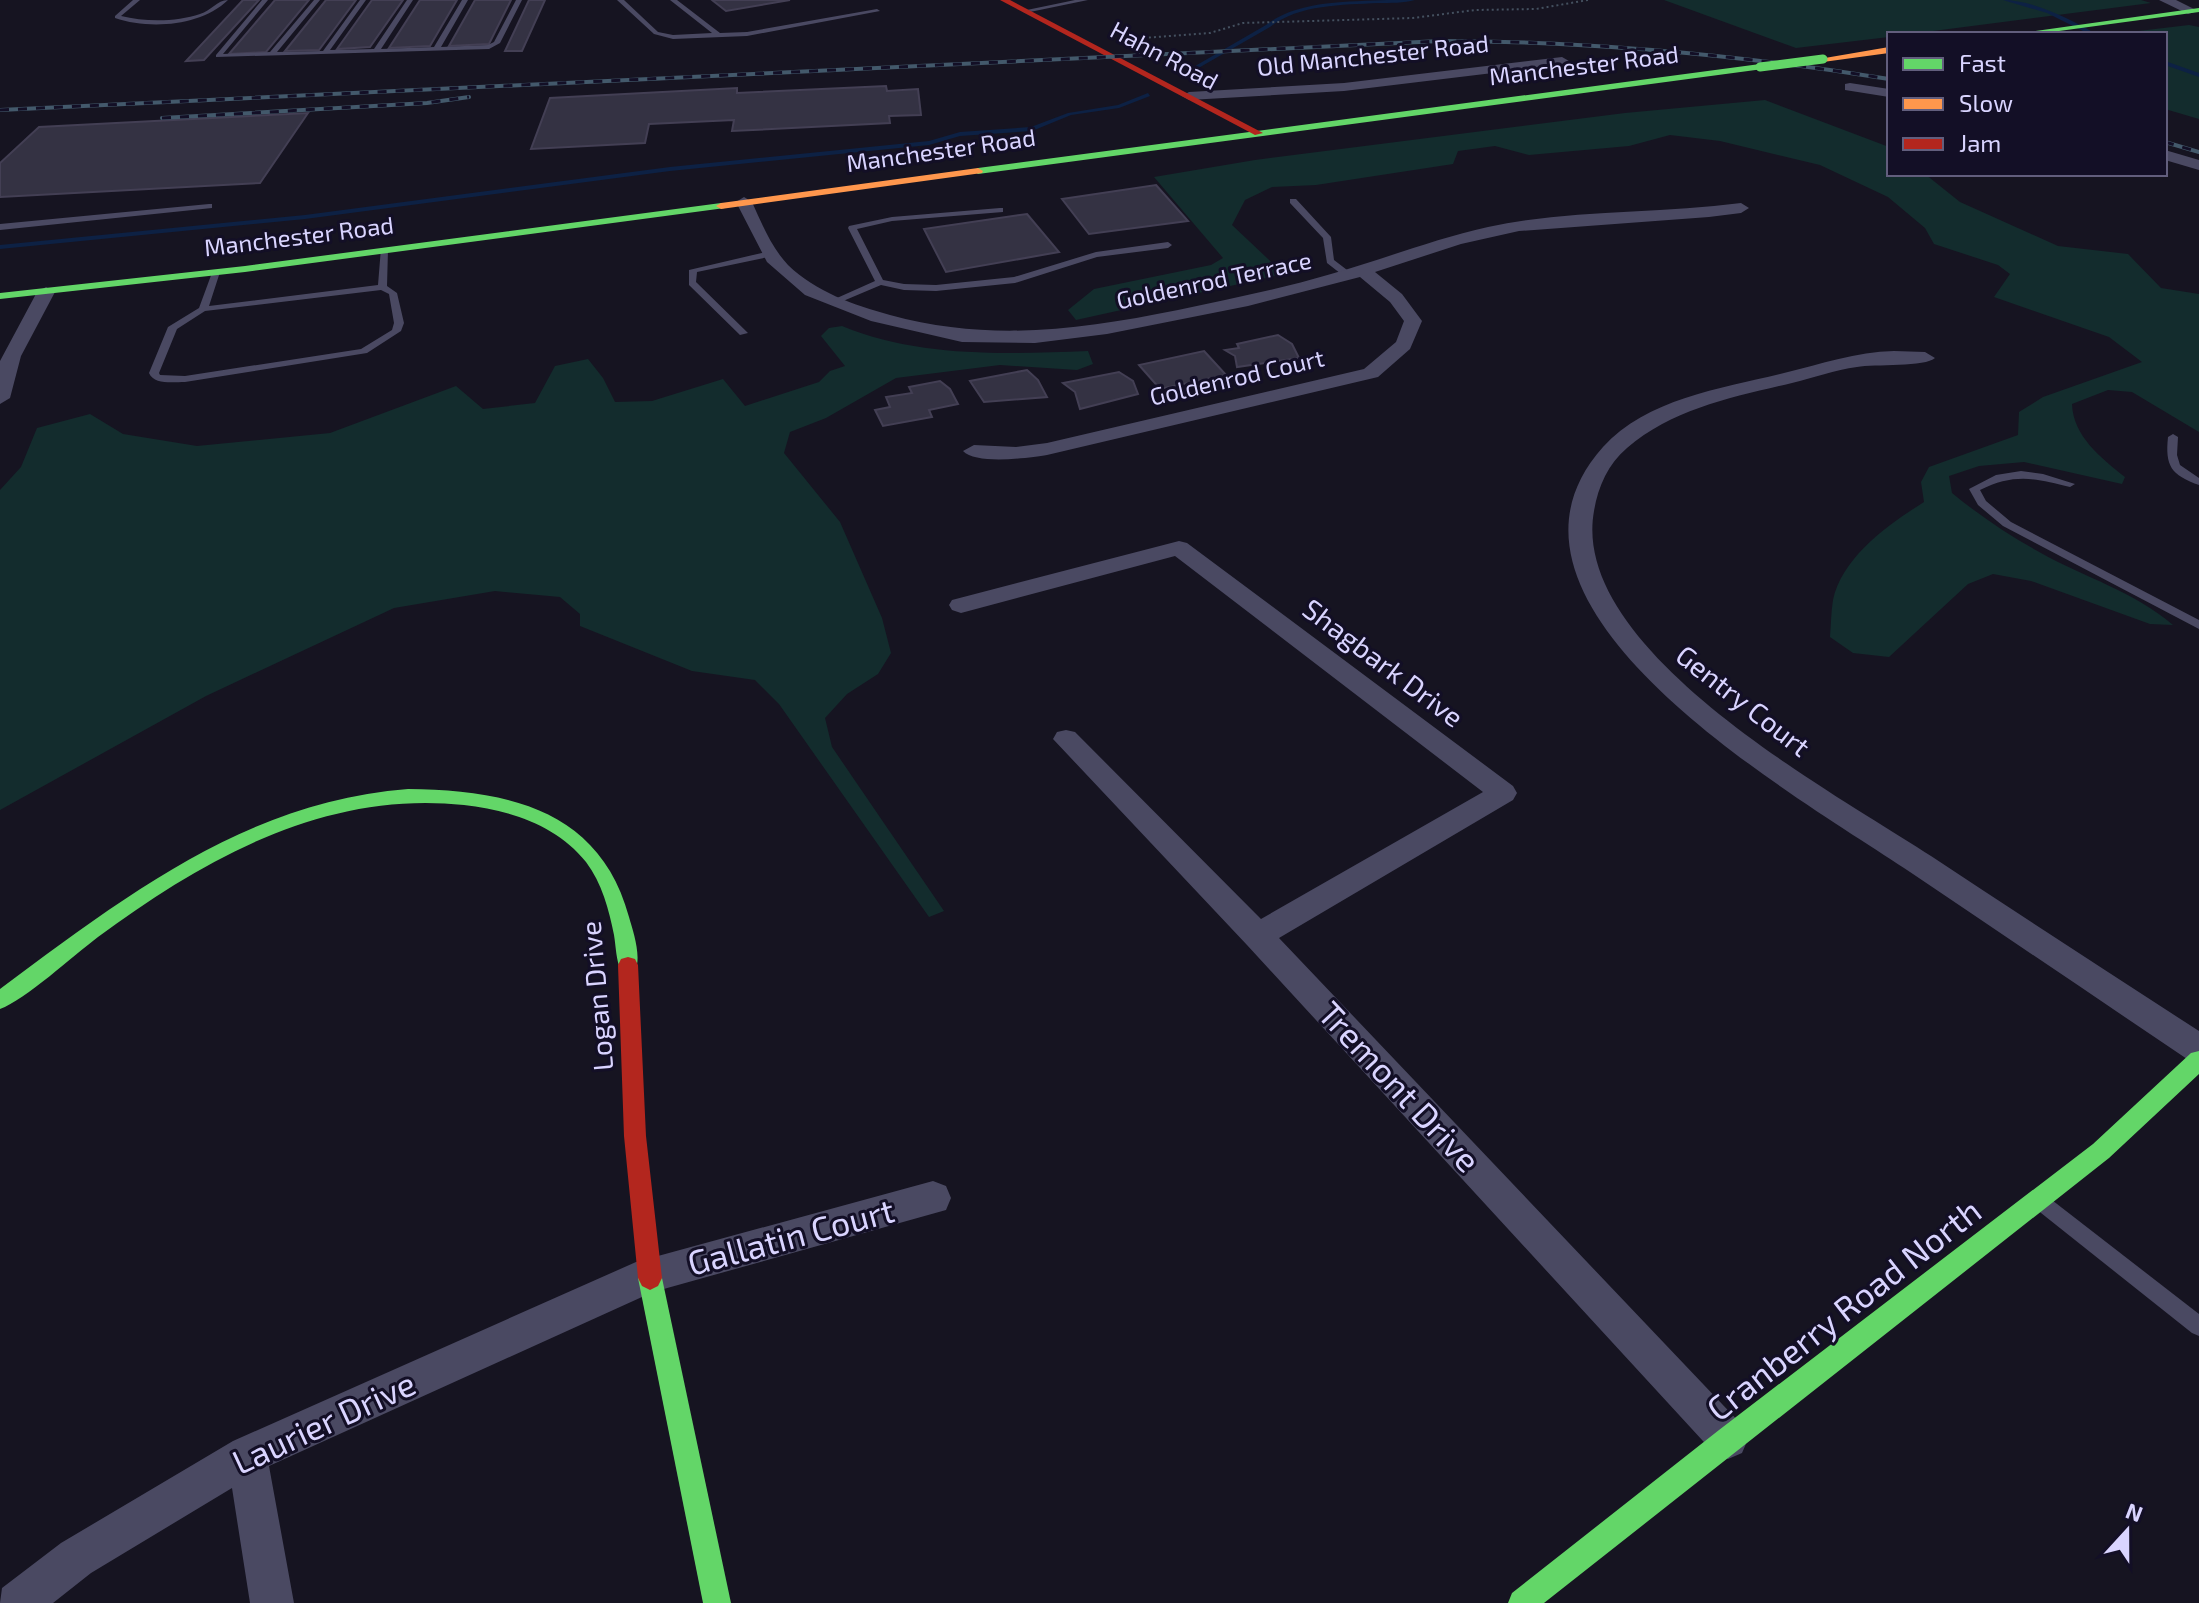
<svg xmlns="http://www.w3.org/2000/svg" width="2199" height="1603" viewBox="0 0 2199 1603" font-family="'Exo 2',sans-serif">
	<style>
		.green { fill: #132c2d }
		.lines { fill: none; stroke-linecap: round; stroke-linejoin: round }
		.stream { fill: #0d2144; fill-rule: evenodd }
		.building { fill: #343243; stroke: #433f54; stroke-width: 2 }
		.path { stroke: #44505f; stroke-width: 2; stroke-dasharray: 2 3; stroke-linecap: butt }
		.lane { fill: #4a4962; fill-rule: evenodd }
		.street { fill: #4a4962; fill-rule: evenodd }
		.fast { fill: #63d668; fill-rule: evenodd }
		.slow { fill: #ff974d; fill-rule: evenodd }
		.jam { fill: #b3261e; fill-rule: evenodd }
		.rail-casing { stroke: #43596b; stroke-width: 4 }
		.rail { stroke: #130f26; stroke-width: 3; stroke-dasharray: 9; stroke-linecap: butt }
		.fast-bridge { stroke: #63d668; stroke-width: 9 }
		.labels { text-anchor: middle; stroke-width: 6; stroke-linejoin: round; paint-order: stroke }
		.far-street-label { font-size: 24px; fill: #d9d4ff; stroke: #130f26 }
		.street-label { font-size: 28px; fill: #d9d4ff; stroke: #130f26 }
		.near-street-label { font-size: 34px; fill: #d9d4ff; stroke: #130f26 }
	</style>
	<rect width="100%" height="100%" fill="#161421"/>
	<g class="green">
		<polygon points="1664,0 2141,0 2151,3 1910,34 1889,34 1889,37 1796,48"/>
		<polygon points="2189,25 2199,27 2199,119 2165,109 2165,34 2113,34"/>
		<path d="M1765 100 1889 147V174H1925L1960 202 2058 246 2128 254 2161 288 2199 294V432L2132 392 2108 390 2072 404C2073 436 2101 458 2125 477L2122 484 2024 462 1979 466 1949 476 1952 493C1980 516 2010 536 2041 553 2084 577 2135 592 2173 625L2150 624 2031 581 1993 574 1968 584 1889 657 1853 653 1830 637C1831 625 1831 612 1833 600 1842 557 1889 524 1924 502L1921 482 1929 467 2018 435 2019 412 2043 397 2142 362 2109 337 1994 297 2010 274 1998 265 1934 244 1925 228 1888 197 1820 165 1720 141 1670 135 1629 146 1529 155 1495 146 1458 151 1453 164 1316 185 1272 187 1245 200 1232 225 1284 274 1076 320 1068 310 1094 289 1211 265 1223 258 1154 177 1255 160 1625 113Z"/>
		<path d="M842 326C920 358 1005 354 1088 351L1093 364 1077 370 1000 365 896 378 826 418 790 432 784 453 840 522 882 618 891 653 878 674 847 694 825 718 832 747 944 911 929 917 779 704 755 680 692 671 580 626V614L560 597 495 591 394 608 206 696 0 810V490L21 467 37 428 90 414 123 434 197 446 330 433 456 386 483 409 535 403 555 366 588 359 603 378 615 402 652 401 723 379 745 406 819 382 830 371 845 366 821 336 829 328Z"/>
	</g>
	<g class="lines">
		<g class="stream">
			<path d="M1387 0H1415C1404 3 1391 3 1378 3 1343 5 1299 4 1270 27L1195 70 1190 69 1266 25C1298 0 1348 2 1387 0Z"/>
			<path d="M2003 0C2032 0 2071 19 2096 34H2089L2047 13Z"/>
			<polygon points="2165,61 2199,73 2199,77 2165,65"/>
			<polygon points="1148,93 1150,96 1119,108 1071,115 1032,131 960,136 929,145 670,171 305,219 0,249 0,245 305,215 670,167 929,141 960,132 1031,127 1068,113 1118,105"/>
		</g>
	</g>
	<g class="building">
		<polygon points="243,0 259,0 204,60 186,61"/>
		<polygon points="275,0 309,0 266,52 229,54"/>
		<polygon points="326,0 356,0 319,50 285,51"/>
		<polygon points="372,0 403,0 370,47 337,49"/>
		<polygon points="420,0 457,0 430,46 389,48"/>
		<polygon points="475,0 511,0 489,44 449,46"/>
		<polygon points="529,0 545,0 522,51 505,51"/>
		<polygon points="712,0 790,0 726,11"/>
		<polygon points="886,86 887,91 918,89 921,115 889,116 890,123 732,131 734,120 649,124 645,143 531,149 550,98 737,88 737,93"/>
		<polygon points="308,113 260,183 0,197 0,163 39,127"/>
		<polygon points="1156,185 1188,221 1089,234 1062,199"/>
		<polygon points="1027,214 1059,252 946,272 924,229"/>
		<polygon points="1278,335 1292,344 1299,358 1237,367 1235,356 1225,350 1239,348 1237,344"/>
		<polygon points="1204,351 1226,375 1160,389 1139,365"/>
		<polygon points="1027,370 1038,380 1047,397 984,402 970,381"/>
		<polygon points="1119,372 1133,381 1138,394 1080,409 1075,392 1063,383"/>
		<polygon points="940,381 950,389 958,404 929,410 932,417 883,426 875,410 890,407 886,397 912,393 909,387"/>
	</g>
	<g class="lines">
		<polyline class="path" points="1129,39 1210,33 1243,23 1413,18 1475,10 1536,9 1588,0"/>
		<g class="lane">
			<path d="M133 0H140L121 16C145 22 177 22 200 14 211 11 217 0 228 0 201 26 150 30 115 18V16Z"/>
			<polygon points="262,0 268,0 223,54 270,52 314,0 320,0 277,52 323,51 360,0 366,0 330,50 374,49 407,0 413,0 381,49 434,47 462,0 468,0 441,47 488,45 494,42 516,0 522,0 500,43 489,49 216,57 216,55"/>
			<polygon points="617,0 624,0 658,32 673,35 712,33 670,0 677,0 720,33 747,32 877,9 880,11 747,36 673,39 654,34"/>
			<polygon points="1075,0 1088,0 1025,13 1022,11"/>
			<polygon points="1290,199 1296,199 1331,237 1334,260 1351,273 1351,277 1345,277 1327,263 1323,238 1290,203"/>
			<polygon points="209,204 212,204 212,208 0,230 0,224"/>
			<polygon points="1000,208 1003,208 1003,212 892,221 857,229 883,280 904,284 936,285 1014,277 1096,252 1168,242 1172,245 1168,248 1097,257 1015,283 936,291 904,290 881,285 836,304 828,302 875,281 848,228 849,226 892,217"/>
			<path d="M381 248 388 250 387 286 397 293 404 323 401 331 367 353 185 382C173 382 154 385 149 373L168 327 199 308 213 270 220 272 209 306 378 285ZM381 290 389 294 394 323 392 330 361 349 185 376 160 375 159 373 177 329 205 311Z"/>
			<polygon points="770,251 773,252 773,256 697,272 696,282 748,333 740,335 689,285 689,270"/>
			<path d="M2173 434 2178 437 2177 455 2180 465 2199 478V485C2171 475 2165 466 2168 437Z"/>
			<path d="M2021 471 2043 474 2075 484 2070 487C2035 478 2014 473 1980 490L1986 501 2011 522 2199 620V629L2003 526 1978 505 1969 489 1996 475Z"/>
			<polygon points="2042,1195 2048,1197 2199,1314 2199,1336 2192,1333 2036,1209 2033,1203 2036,1197"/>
		</g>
		<g class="street">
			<polygon points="2159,0 2176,0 2198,11 2188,14"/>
			<polygon points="1562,57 1569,61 1567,64 1344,91 1189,100 1182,96 1189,92 1344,83"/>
			<polygon points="1850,83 1889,89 1889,97 1845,90 1845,84"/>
			<polygon points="2165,150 2199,160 2199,170 2165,160"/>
			<path d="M744 197 752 202C762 224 771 247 788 265 816 292 854 305 890 315 990 342 1078 330 1178 310 1229 299 1281 289 1331 274 1384 259 1434 239 1488 227 1571 209 1657 214 1741 203L1749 208 1741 213 1709 217 1519 231 1461 244 1375 272 1402 294 1422 321 1410 349 1378 377 1047 455C1028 458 976 465 963 451L974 445 1016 447 1047 443 1364 369 1396 342 1404 321 1390 302 1360 277 1248 306 1107 334 1035 343 962 342 871 321 805 295 767 262 736 202Z"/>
			<polygon points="46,287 55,292 21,356 10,398 0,404 0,361 37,292"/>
			<path d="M1894 351 1925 352 1935 358C1926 367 1874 364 1857 367 1835 370 1813 378 1792 383 1734 397 1674 408 1627 448 1608 464 1598 487 1594 511 1569 650 1833 792 1931 856 2020 915 2109 973 2199 1031V1063L2187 1059C2095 997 2002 934 1910 872 1804 800 1459 608 1603 447 1647 398 1724 388 1784 373 1821 364 1856 352 1894 351Z"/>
			<polygon points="1179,541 1187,543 1513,786 1517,793 1513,800 1279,938 1742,1425 1748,1439 1742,1453 1728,1459 1714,1453 1247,945 1053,739 1057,732 1066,730 1075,732 1261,919 1483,792 1175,556 961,613 952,610 949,605 952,600"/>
			<polygon points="933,1181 946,1186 951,1198 946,1210 653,1292 269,1466 294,1603 250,1603 232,1488 91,1573 53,1603 0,1603 2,1588 61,1543 233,1441 636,1262"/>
		</g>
		<g class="fast">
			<polygon points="2199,8 2199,12 2037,34 2014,34"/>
			<polygon points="1760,64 1763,69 978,174 973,171 978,168"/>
			<polygon points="721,203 726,206 725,208 245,272 0,299 0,293 245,266"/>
			<path d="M408 789C507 790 600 809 629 917 633 931 642 957 635 971L628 973 621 971C616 960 616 947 614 935 609 910 602 883 586 862 557 825 509 810 464 805 326 790 205 858 98 937 74 955 25 1000 0 1009V989C125 896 248 801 408 789Z"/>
			<polygon points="2199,1051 2199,1074 2109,1158 1544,1603 1508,1603 1512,1593 1719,1430 2093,1144 2191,1053"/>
			<polygon points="650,1266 658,1270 662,1278 731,1603 703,1603 638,1278 642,1270"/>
		</g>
		<g class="slow">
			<polygon points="1889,47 1889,53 1823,62 1819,59"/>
			<polygon points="978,168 983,171 982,173 721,209 716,206 721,203"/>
		</g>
		<g class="jam">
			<polygon points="1000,0 1010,0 1263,133 1255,135"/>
			<polygon points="628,957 635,959 638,965 646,1136 662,1278 658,1286 650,1290 642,1286 638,1278 624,1136 618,965 621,959"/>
		</g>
		<defs>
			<g id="rail">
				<path d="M0 110 1440 41C1591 41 1740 55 1889 79"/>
				<polyline points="162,118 427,103 469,97"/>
				<polyline points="2165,142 2199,152"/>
			</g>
		</defs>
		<use href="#rail" class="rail-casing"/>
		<use href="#rail" class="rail"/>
		<polyline class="fast-bridge" points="1760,67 1823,59"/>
	</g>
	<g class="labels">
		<g class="far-street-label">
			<text transform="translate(1164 56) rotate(28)" y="8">Hahn Road</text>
			<text transform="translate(1373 56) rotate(-6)" y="8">Old Manchester Road</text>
			<text transform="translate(1584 66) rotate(-7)" y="8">Manchester Road</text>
			<text transform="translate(941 151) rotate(-8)" y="8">Manchester Road</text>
			<text transform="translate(299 237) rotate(-7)" y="8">Manchester Road</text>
			<text transform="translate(1214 281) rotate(-12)" y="8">Goldenrod Terrace</text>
			<text transform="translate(1237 378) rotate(-13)" y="8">Goldenrod Court</text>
		</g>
		<g class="street-label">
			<text transform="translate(1383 663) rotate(37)" y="10">Shagbark Drive</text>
			<text transform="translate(1743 701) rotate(38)" y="10">Gentry Court</text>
			<text transform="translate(597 996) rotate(-95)" y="10">Logan Drive</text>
		</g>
		<g class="near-street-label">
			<text transform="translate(1399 1087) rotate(47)" y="12">Tremont Drive</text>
			<text transform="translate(791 1237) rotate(-15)" y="12">Gallatin Court</text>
			<text transform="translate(1844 1310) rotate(-38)" y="12">Cranberry Road North</text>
			<text transform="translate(324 1423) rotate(-25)" y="12">Laurier Drive</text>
		</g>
	</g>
	<rect x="1887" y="32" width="280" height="144" fill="#130f26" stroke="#625e7d" stroke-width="2"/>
	<rect x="1903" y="58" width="40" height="12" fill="#63d668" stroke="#625e7d" stroke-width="2"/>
	<text x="1959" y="72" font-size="24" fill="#d9d4ff">Fast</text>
	<rect x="1903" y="98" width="40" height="12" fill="#ff974d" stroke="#625e7d" stroke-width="2"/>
	<text x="1959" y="112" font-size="24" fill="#d9d4ff">Slow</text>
	<rect x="1903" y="138" width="40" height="12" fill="#b3261e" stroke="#625e7d" stroke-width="2"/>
	<text x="1959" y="152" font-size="24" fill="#d9d4ff">Jam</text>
	<g transform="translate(2127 1531) rotate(21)" stroke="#130f26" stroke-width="6" paint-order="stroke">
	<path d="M0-6L14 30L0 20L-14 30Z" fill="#d9d4ff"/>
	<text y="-12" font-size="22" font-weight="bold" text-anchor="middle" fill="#d9d4ff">N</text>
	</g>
</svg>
